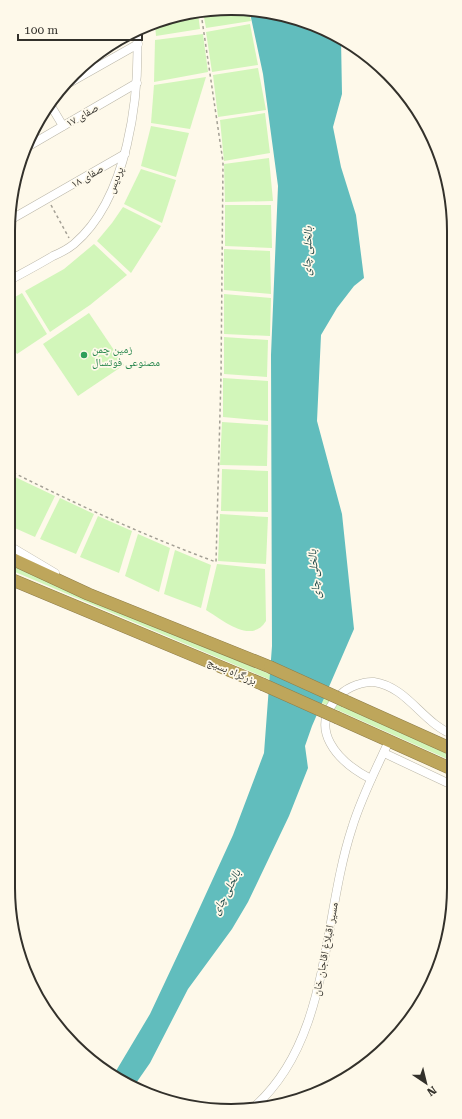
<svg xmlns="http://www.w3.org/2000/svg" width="462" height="1119" viewBox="0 0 462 1119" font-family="'Roboto Serif','Noto Naskh Arabic',serif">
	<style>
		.green { fill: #d2f6ba }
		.water { fill: #61bdbd }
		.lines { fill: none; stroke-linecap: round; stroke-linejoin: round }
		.minor-casing { stroke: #bab6a8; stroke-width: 9 }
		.highway-casing { stroke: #8d7d4a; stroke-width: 13 }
		.path { stroke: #a4a095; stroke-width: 1.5; stroke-dasharray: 3 3; stroke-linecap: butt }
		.minor { stroke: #fff; stroke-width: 8 }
		.highway { stroke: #bea65b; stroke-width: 12 }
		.highway-bridge-casing { stroke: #8d7d4a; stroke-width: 13; stroke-linecap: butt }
		.highway-bridge { stroke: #bea65b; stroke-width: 12 }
		.leisure-dot { fill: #2e9e5b; stroke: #fef9ea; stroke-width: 1.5 }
		.labels { text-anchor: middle; stroke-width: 3.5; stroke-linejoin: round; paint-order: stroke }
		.street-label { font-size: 11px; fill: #33312b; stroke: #fef9ea }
		.leisure-label { font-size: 11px; fill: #27864d; stroke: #fef9ea; text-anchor: start }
		.water-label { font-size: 12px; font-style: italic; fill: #1e4949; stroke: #fef9ea }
		.rim { fill: none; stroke: #33312b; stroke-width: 2 }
	</style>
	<rect width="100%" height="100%" fill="#fef9ea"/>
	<g class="green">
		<polygon points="216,8 249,13 251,21 206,28 203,12"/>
		<polygon points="198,13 200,29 156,36 155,25"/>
		<polygon points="250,24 258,65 212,72 206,32"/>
		<polygon points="203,34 208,72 154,82 155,40"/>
		<polygon points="258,68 266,110 218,117 213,75"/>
		<polygon points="206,77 190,129 151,123 154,85"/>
		<polygon points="265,113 270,153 224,161 220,120"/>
		<polygon points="151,126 189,133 176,177 141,166"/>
		<polygon points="269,158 273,201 225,202 224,164"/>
		<polygon points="141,169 176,180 162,223 124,204"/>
		<polygon points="225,205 271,205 272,248 225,246"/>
		<polygon points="123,207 161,226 131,273 97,241 112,223"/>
		<polygon points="94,244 127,275 90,305 50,332 25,291 64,269"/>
		<polygon points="224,249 270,251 271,294 224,290"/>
		<polygon points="22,293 47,334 17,354 8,341 8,301"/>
		<polygon points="224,294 271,298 270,336 224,334"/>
		<polygon points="89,313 124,365 78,396 43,344"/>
		<polygon points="224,337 268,340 267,377 224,374"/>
		<polygon points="223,378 268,381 268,421 223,417"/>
		<polygon points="222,422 268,425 267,466 220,465"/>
		<polygon points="222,469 268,471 268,512 221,511"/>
		<polygon points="15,477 55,496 35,537 8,525 8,492"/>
		<polygon points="60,498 94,514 76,554 40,539"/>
		<polygon points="220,514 268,517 266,564 218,561"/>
		<polygon points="98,516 132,531 119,573 80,557"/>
		<polygon points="138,534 170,548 159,592 125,576"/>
		<polygon points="175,550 211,565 201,608 164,594"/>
		<polygon points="8,564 286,681 454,756 454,762 266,678 8,569"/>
		<path d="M217 564 265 569 266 621C251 645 223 620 206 610Z"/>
	</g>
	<polygon class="water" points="250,13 302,20 341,39 342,94 333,127 341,167 356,215 364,278 354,286 337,308 321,335 317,421 342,514 354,629 312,726 305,746 308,768 289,816 248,902 232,929 188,989 150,1063 134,1086 120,1081 113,1076 150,1014 189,931 233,835 264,753 272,646 271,355 278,186 263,74"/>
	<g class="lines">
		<defs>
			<g id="minor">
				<polyline points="62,87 138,44"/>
				<polyline points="51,106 63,126"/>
				<polyline points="27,147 137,83"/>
				<polyline points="10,220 125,154"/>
				<path d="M8 281C23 273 38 265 53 256 60 253 68 249 74 244 128 198 140 97 137 30"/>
				<polyline points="8,545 55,573"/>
				<polyline points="384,753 454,786"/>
				<path d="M371 779C338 762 305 728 341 694 348 687 364 681 374 682 408 687 423 724 454 735"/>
				<path d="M254 1107C331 1039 322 919 352 828 361 798 376 769 389 741"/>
			</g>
			<g id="highway">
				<polyline points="8,557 88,594 270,667"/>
				<polyline points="8,578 262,684"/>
				<polyline points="345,701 454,750"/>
				<polyline points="338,718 454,770"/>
			</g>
		</defs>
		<use href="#minor" class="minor-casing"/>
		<use href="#highway" class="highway-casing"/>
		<g class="path">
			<polyline points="51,205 69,238"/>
			<path d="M8 470C76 504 145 536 216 562L221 376 223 162 201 13"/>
		</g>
		<use href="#minor" class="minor"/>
		<use href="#highway" class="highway"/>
		<defs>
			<g id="highway-bridge">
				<polyline points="270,667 345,701"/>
				<polyline points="262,684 338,718"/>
			</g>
		</defs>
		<use href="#highway-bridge" class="highway-bridge-casing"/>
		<use href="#highway-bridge" class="highway-bridge"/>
	</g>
	<circle class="leisure-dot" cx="84" cy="355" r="4"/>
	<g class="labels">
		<g class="street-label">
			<text transform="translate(82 115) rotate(-30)" y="4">صفای ۱۷</text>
			<text transform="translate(87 176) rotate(-30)" y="4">صفای ۱۸</text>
			<text transform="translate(115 180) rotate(-68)" y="4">پردیس</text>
			<text transform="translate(232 671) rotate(23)" y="4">بزرگراه بسیج</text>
			<text transform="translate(325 949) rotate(-79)" y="4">مسیر اقبلاغ اقاجان خان</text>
		</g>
		<g class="leisure-label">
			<text x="92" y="353">زمین چمن<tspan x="92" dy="13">مصنوعی فوتسال</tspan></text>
		</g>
		<g class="water-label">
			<text transform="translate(307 251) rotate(-88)" y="4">بالخلی چای</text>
			<text transform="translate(314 574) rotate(-95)" y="4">بالخلی چای</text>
			<text transform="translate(226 892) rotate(-62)" y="4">بالخلی چای</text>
		</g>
	</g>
	<path d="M0 0H462V1119H0ZM231 15H231A216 216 0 0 1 447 231V888A216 216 0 0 1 231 1104H231A216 216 0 0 1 15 888V231A216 216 0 0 1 231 15Z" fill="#fef9ea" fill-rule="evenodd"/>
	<path class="rim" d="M231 15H231A216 216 0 0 1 447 231V888A216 216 0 0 1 231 1104H231A216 216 0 0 1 15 888V231A216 216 0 0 1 231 15Z"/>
	<g transform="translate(426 1083) rotate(145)" stroke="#fef9ea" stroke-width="3" paint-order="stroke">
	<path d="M0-3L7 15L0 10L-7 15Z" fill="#33312b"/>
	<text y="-6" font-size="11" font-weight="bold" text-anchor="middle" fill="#33312b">N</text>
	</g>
	<path d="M18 34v6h124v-6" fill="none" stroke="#33312b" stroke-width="2"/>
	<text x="24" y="34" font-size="12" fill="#33312b" stroke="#fef9ea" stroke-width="3" paint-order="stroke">100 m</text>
</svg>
